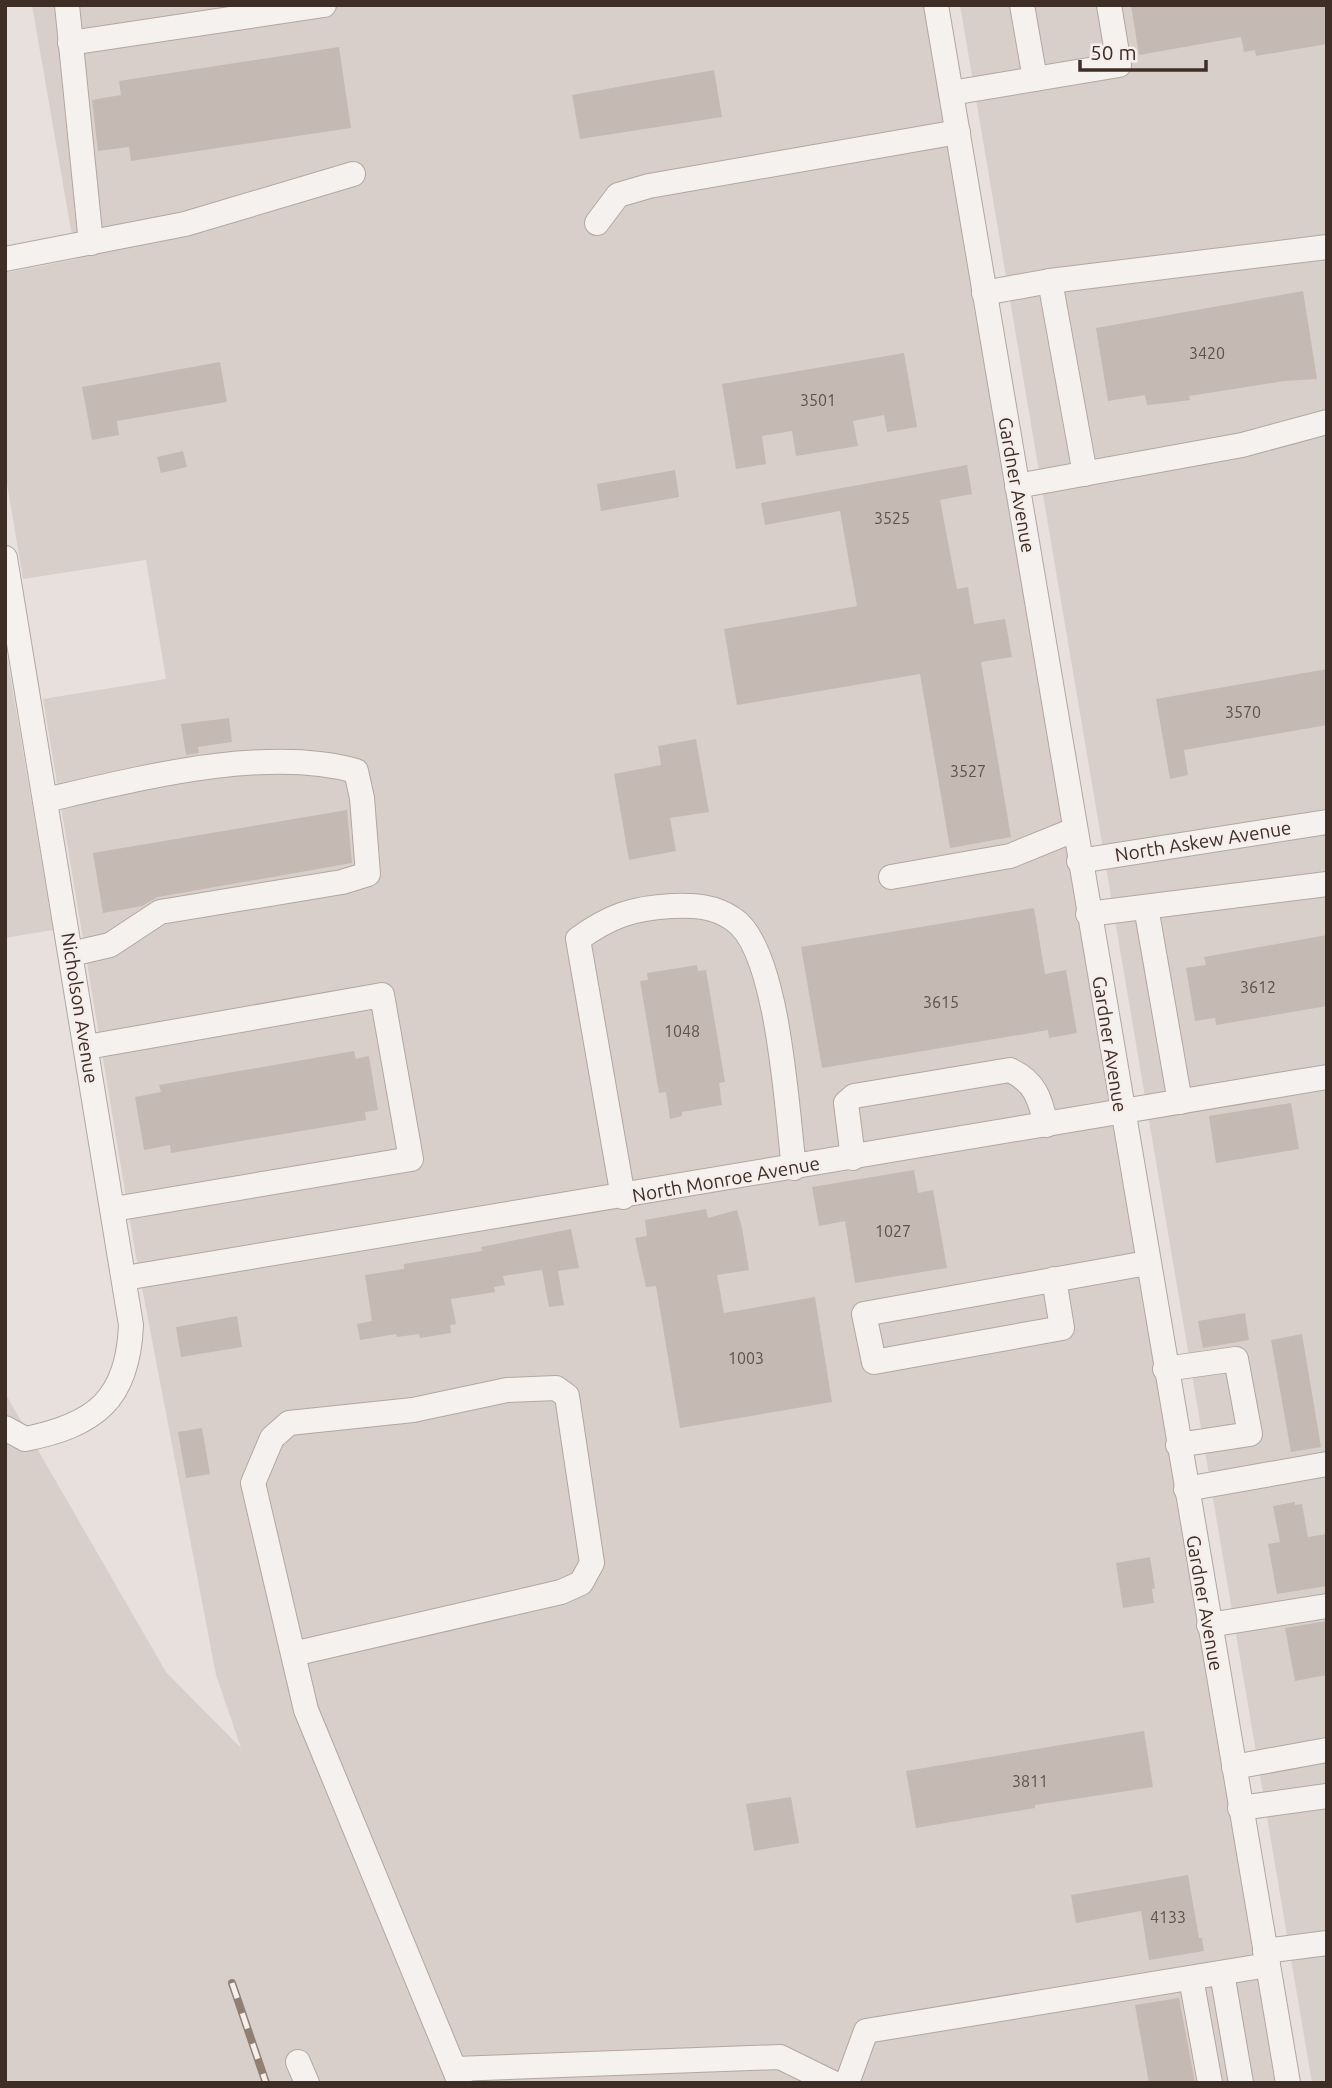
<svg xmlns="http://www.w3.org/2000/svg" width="1332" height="2088" viewBox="0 0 1332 2088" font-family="Ubuntu,sans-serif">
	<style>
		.built { fill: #d9cfca }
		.building { fill: #c4b9b3 }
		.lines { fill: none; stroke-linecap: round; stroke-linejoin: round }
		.minor-casing { stroke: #b1a7a1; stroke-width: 26 }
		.minor { stroke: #f5f1ef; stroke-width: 24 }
		.rail-casing { stroke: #917f74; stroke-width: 8 }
		.rail { stroke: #f5eeeb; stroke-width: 5; stroke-dasharray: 16; stroke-linecap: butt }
		.labels { text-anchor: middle; stroke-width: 5; stroke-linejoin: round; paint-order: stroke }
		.number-label { font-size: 16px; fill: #605148 }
		.street-label { font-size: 19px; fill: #3e2e25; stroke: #f5eeeb }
	</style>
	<rect width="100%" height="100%" fill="#e7e0dc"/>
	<g class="built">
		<polygon points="32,5 925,5 1275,2083 5,2083 5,1393 166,1672 241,1748 216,1675 135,1251 43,699 166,679 146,560 23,579 5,472 5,273 76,259"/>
		<polygon points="960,5 1327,5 1327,2083 1312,2083"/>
		<polygon points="5,644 53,930 5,938"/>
	</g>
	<g class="building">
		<polygon points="1131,5 1327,5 1327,44 1256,56 1255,50 1244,52 1241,37 1139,55"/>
		<polygon points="339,47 351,128 131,161 129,147 98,151 92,100 121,95 119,81"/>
		<polygon points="714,70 722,117 580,139 572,95"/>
		<polygon points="1303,291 1317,379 1284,381 1189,396 1190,400 1168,403 1147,405 1145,395 1108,401 1096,328"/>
		<polygon points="904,353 917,427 887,432 884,415 853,421 858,446 796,456 792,431 762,436 766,464 736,469 722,384"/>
		<polygon points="220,362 227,402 117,421 119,435 92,440 82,387"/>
		<polygon points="183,451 187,467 161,473 157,457"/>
		<polygon points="967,465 972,494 940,500 957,589 968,587 974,624 1005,619 1012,657 981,662 1011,837 950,848 920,674 737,705 724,629 857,606 840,511 765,525 761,503"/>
		<polygon points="675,470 679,497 601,511 597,484"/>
		<polygon points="1327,669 1327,725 1184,750 1188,775 1170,779 1156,699"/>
		<polygon points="229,718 232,742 198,747 199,753 186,755 181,724"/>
		<polygon points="696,739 709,812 670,818 676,851 629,860 614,774 661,765 658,746"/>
		<polygon points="347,810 352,863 158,897 142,906 103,913 93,853"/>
		<polygon points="1034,908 1045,974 1066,970 1077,1033 1049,1038 1048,1030 822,1068 801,947"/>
		<polygon points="1327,935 1327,1006 1216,1025 1215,1018 1195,1021 1186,968 1206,965 1204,957"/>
		<polygon points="697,965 698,971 706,970 725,1082 719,1083 722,1105 682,1112 682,1116 670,1119 666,1092 659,1093 640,981 648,980 647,973"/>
		<polygon points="354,1051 356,1059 369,1056 378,1110 365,1112 366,1120 171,1153 170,1145 144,1150 135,1097 161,1092 159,1085"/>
		<polygon points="1291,1103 1299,1149 1216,1163 1209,1116"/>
		<polygon points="914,1170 918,1193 933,1190 947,1268 855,1283 845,1221 819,1226 812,1187"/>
		<polygon points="706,1209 708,1218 737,1210 742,1228 749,1270 717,1275 724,1313 815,1297 832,1402 680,1428 656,1286 646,1287 635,1238 647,1236 645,1220"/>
		<polygon points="571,1229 579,1268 558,1271 564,1305 549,1307 542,1270 503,1276 505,1285 494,1287 495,1292 451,1299 456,1324 450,1325 451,1333 420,1338 419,1334 397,1337 396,1334 360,1340 357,1324 372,1321 365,1275 404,1269 404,1264 482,1251 481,1247"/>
		<polygon points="1245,1313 1249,1340 1203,1348 1198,1321"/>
		<polygon points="237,1316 242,1347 181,1357 176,1327"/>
		<polygon points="1302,1334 1321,1447 1291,1452 1271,1340"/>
		<polygon points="202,1428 210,1474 186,1478 178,1432"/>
		<polygon points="1295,1502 1295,1505 1302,1504 1308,1537 1327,1534 1327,1586 1277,1594 1268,1544 1280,1542 1273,1506"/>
		<polygon points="1150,1557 1155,1588 1152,1589 1154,1603 1123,1608 1116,1563"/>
		<polygon points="1327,1621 1327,1675 1295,1681 1285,1628"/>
		<polygon points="1144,1731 1153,1787 1035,1805 1035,1808 916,1828 906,1771"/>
		<polygon points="791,1797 799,1843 754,1851 746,1804"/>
		<polygon points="1188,1875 1199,1938 1202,1938 1204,1951 1149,1960 1141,1911 1076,1923 1071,1895"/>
		<polygon points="1179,1998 1195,2083 1149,2083 1135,2005"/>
	</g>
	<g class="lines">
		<defs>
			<g id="minor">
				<polyline points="67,5 91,243"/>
				<polyline points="936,5 1288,2083"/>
				<polyline points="1022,5 1035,79"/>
				<polyline points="70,43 324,5"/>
				<polyline points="951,93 1119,65 1109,5"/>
				<polyline points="597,223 618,195 649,186 958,132"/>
				<polyline points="5,259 185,224 353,174"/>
				<polyline points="1050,281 1327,247"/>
				<polyline points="984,293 1050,281 1085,474"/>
				<polyline points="1017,486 1242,445 1327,422"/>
				<path d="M5 558 131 1325C128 1400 95 1425 25 1439L5 1428"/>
				<path d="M46 800C136 779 266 745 356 771L362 798 368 874 342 882 160 912 110 945 71 954"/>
				<polyline points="1079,861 1327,822"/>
				<polyline points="891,877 1010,856 1074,830"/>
				<polyline points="1146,907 1180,1102"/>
				<polyline points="1088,914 1327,884"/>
				<polyline points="87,1047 382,995 411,1159 114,1209"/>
				<path d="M853 1158 846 1103 854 1096 1010 1070C1035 1082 1040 1098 1046 1125"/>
				<path d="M623 1197 578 939C610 916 633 908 672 906 694 905 714 906 733 919 779 948 787 1114 794 1168"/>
				<polyline points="125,1278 1327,1077"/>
				<polyline points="1054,1279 1062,1328 874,1362 864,1314 1147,1263"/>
				<polyline points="1165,1369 1236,1359 1250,1434 1178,1445"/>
				<polyline points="1186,1489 1327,1464"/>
				<polyline points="1209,1625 1327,1606"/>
				<polyline points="293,1654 561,1592 581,1583 592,1563 567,1396 556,1388 507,1390 413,1410 289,1423 272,1438 253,1483 306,1710 460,2083"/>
				<polyline points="1234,1767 1327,1750"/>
				<polyline points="1240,1808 1327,1796"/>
				<polyline points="1265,1951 1327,1943"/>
				<polyline points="1222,1973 1241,2083"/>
				<polyline points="1191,1978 1210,2083"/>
				<polyline points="298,2062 307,2083"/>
				<polyline points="455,2069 780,2057 833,2083"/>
				<polyline points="847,2083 866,2031 1268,1965"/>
			</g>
		</defs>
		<use href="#minor" class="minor-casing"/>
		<use href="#minor" class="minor"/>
		<defs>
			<polyline id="rail" points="232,1983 266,2083"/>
		</defs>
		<use href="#rail" class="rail-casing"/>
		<use href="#rail" class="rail"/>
	</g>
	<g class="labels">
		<g class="number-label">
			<text x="1207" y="359">3420</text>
			<text x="818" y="406">3501</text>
			<text x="892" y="524">3525</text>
			<text x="1243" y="718">3570</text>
			<text x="968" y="777">3527</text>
			<text x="1258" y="993">3612</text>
			<text x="941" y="1008">3615</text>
			<text x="682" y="1037">1048</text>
			<text x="893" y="1237">1027</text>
			<text x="746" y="1364">1003</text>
			<text x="1030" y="1787">3811</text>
			<text x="1168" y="1923">4133</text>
		</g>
		<g class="street-label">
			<text transform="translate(1017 485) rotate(80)" y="7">Gardner Avenue</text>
			<text transform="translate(1203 841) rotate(-9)" y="7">North Askew Avenue</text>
			<text transform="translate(80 1008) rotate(81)" y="7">Nicholson Avenue</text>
			<text transform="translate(1110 1044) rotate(81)" y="7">Gardner Avenue</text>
			<text transform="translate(726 1179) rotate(-10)" y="7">North Monroe Avenue</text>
			<text transform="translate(1205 1603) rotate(80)" y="7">Gardner Avenue</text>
		</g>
	</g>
	<rect width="1332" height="2088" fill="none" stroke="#3e2e25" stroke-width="14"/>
	<path d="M1080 60v10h126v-10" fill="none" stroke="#3e2e25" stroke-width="3.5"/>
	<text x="1090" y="60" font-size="21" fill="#3e2e25" stroke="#f5eeeb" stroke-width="5" paint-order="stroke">50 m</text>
</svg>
